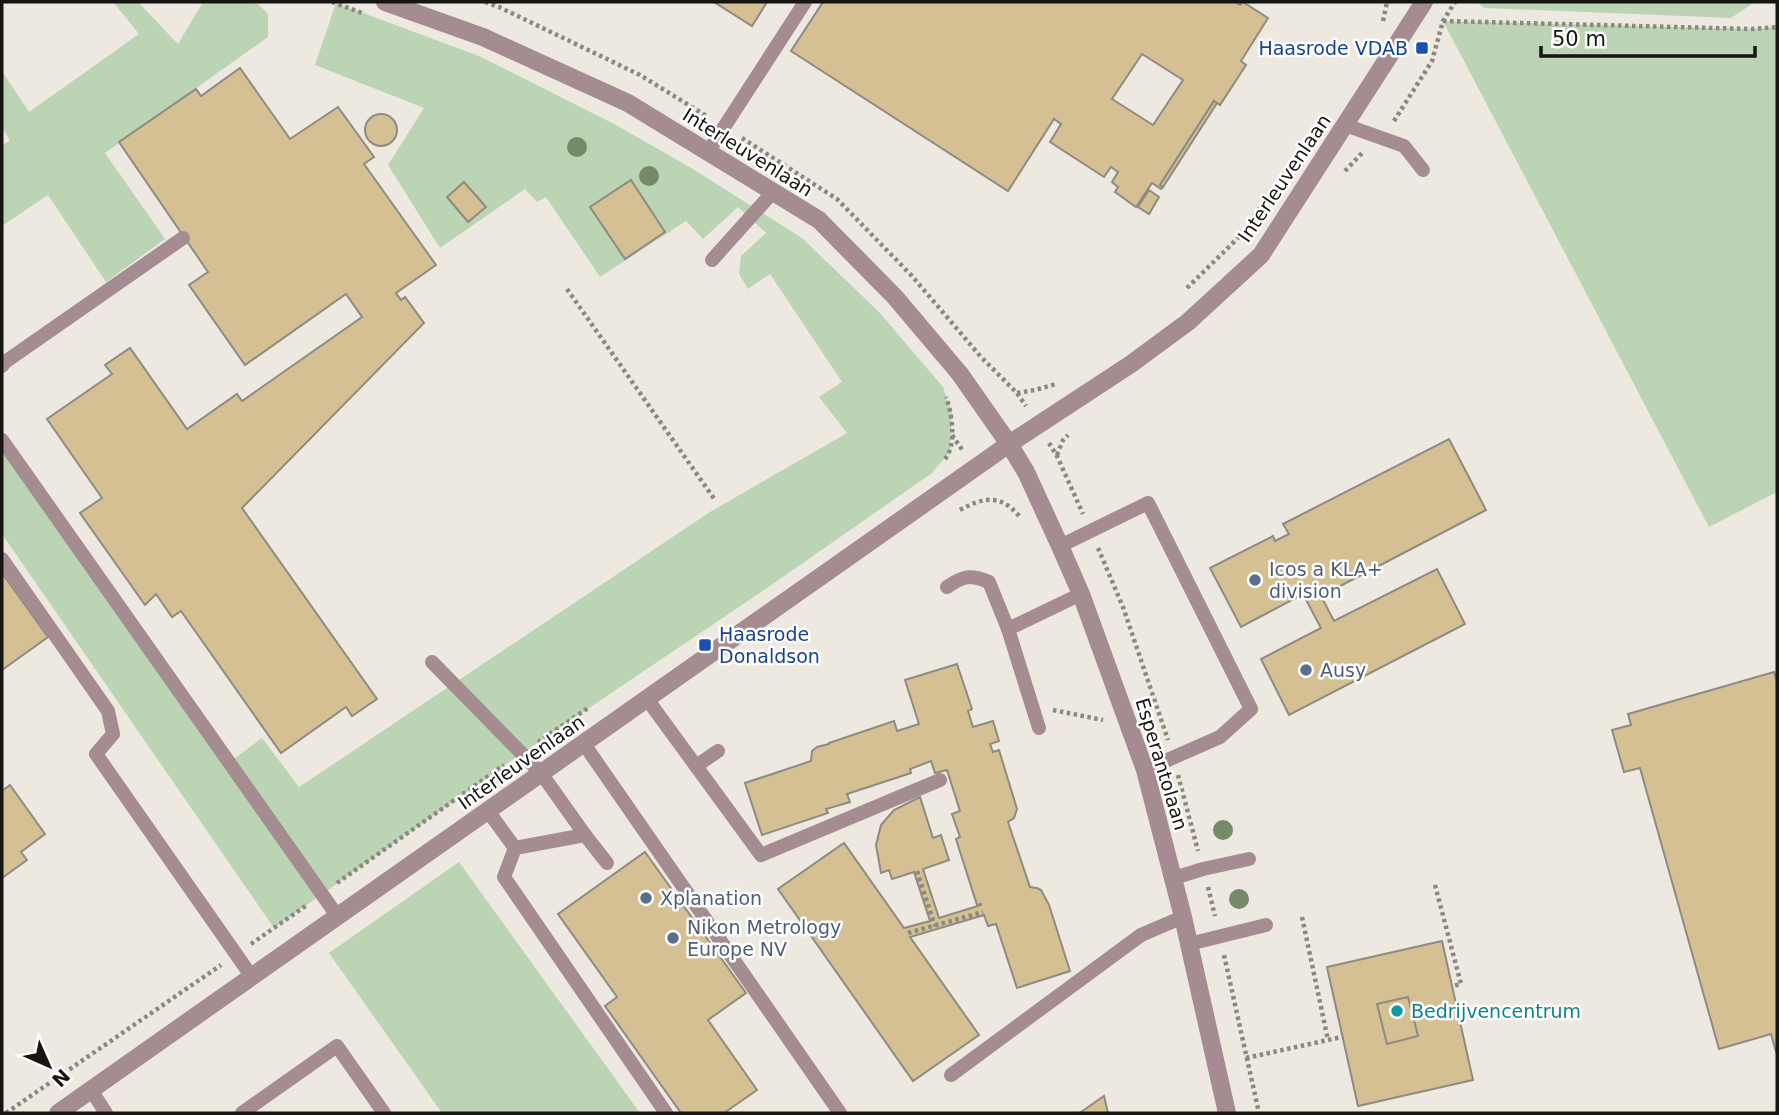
<svg xmlns="http://www.w3.org/2000/svg" width="1779" height="1115" viewBox="0 0 1779 1115" font-family="'DejaVu Sans',sans-serif">
	<style>
		.green { fill: #bbd5b4 }
		.building { fill: #d5c093; stroke: #8e8b83; stroke-width: 2; fill-rule: evenodd }
		.lines { fill: none; stroke-linecap: round; stroke-linejoin: round }
		.path { stroke: #8b8882; stroke-width: 4.5; stroke-dasharray: 3.5 3.5; stroke-linecap: butt }
		.lane { stroke: #a48c90; stroke-width: 14 }
		.street { stroke: #a48c90; stroke-width: 18 }
		.tree { fill: #768a67 }
		.transit-dot { fill: #1a4fb4; stroke: #fff; stroke-width: 2.5 }
		.service-dot { fill: #5c6f8a; stroke: #fff; stroke-width: 2.5 }
		.culture-dot { fill: #0f9aa8; stroke: #fff; stroke-width: 2.5 }
		.labels { text-anchor: middle; stroke-width: 5; stroke-linejoin: round; paint-order: stroke }
		.transit-label { font-size: 19px; fill: #164399; stroke: #fff; text-anchor: end }
		.street-label { font-size: 19px; fill: #171512; stroke: #fff }
		.service-label { font-size: 19px; fill: #4e5e75; stroke: #fff; text-anchor: start }
		.culture-label { font-size: 19px; fill: #0d838f; stroke: #fff; text-anchor: start }
	</style>
	<rect width="100%" height="100%" fill="#ede9e0"/>
	<g class="green">
		<polygon points="113,2 138,2 178,44 203,2 239,2 258,4 268,14 268,37 105,153 165,239 106,282 48,195 2,226 2,146 10,140 2,128 2,71 29,112 139,34"/>
		<polygon points="1477,2 1755,2 1731,18 1484,8"/>
		<polygon points="336,3 479,56 616,125 693,169 802,238 880,313 943,387 952,413 950,452 932,473 770,586 521,754 274,928 2,534 2,443 227,764 262,738 299,787 710,512 847,433 819,397 842,382 770,274 748,289 739,274 741,256 766,233 738,207 703,239 686,221 600,277 546,197 537,202 525,189 440,248 388,165 424,108 315,65"/>
		<polygon points="1443,21 1752,29 1777,27 1777,492 1709,527"/>
		<polygon points="459,862 640,1113 442,1113 329,953"/>
	</g>
	<g class="building">
		<polygon points="714,2 767,2 752,26"/>
		<path d="M823 2H1235L1240 5 1243 2 1268 18 1241 61 1246 65 1220 105 1214 101 1160 185 1163 187 1161 189 1152 183 1136 207 1115 192 1118 187 1112 182 1118 172 1111 167 1104 177 1050 142 1061 124 1054 119 1008 191 791 51ZM1142 54 1183 80 1153 125 1112 99Z"/>
		<polygon points="240,68 290,139 338,107 374,157 364,164 436,265 396,293 401,300 405,297 424,323 242,508 377,699 352,716 346,707 281,753 181,611 172,617 156,594 145,605 80,513 102,498 47,419 112,374 105,365 130,348 187,429 237,394 242,401 362,317 346,294 245,365 189,285 208,272 119,142 196,89 201,96"/>
		<polygon points="1214,101 1217,103 1163,187 1160,185"/>
		<circle cx="381" cy="130" r="16"/>
		<polygon points="631,180 665,232 625,259 590,207"/>
		<polygon points="464,182 486,207 468,222 447,197"/>
		<polygon points="1149,190 1159,197 1149,214 1138,207"/>
		<polygon points="1449,439 1486,510 1321,596 1334,621 1437,569 1465,624 1289,715 1261,659 1321,628 1303,594 1241,627 1210,568 1273,536 1275,541 1289,534 1283,524"/>
		<polygon points="2,573 48,637 2,670"/>
		<polygon points="957,664 972,709 968,711 973,727 993,721 999,741 990,744 993,752 999,750 1017,809 1014,818 1008,822 1030,887 1037,888 1041,890 1049,905 1070,971 1017,988 996,924 988,926 984,915 910,937 979,1035 913,1081 778,889 844,843 904,928 930,921 914,872 892,879 889,870 881,873 876,845 881,825 894,810 920,797 933,838 941,835 949,860 923,869 939,918 981,905 981,904 977,905 956,839 960,837 952,814 960,811 947,770 935,773 931,761 910,769 911,773 847,794 850,802 826,809 828,813 762,835 745,783 811,761 812,751 817,747 829,744 829,743 894,721 897,731 919,724 905,680"/>
		<polygon points="1774,672 1777,682 1777,1052 1776,1052 1771,1034 1719,1049 1640,768 1624,772 1612,730 1631,725 1628,714"/>
		<polygon points="10,785 45,834 21,852 27,860 2,878 2,791"/>
		<polygon points="645,852 746,993 708,1020 757,1090 724,1113 681,1113 605,1006 617,997 558,914"/>
		<polygon points="1442,941 1473,1080 1358,1106 1327,967"/>
		<polygon points="1408,997 1418,1036 1387,1044 1377,1004"/>
		<polygon points="1104,1096 1108,1113 1079,1113 1084,1110"/>
	</g>
	<g class="lines">
		<g class="path">
			<polyline points="332,2 365,14"/>
			<polyline points="485,2 499,7 640,75 708,117"/>
			<polyline points="1383,21 1387,2"/>
			<polyline points="1443,21 1752,29 1777,27"/>
			<polyline points="1394,121 1432,61 1443,21 1455,2"/>
			<polyline points="742,138 837,199 912,276 981,357 1017,393 1026,406"/>
			<polyline points="1345,171 1363,152"/>
			<polyline points="1187,288 1240,236 1265,201"/>
			<polyline points="567,289 715,500"/>
			<polyline points="1017,393 1035,390 1056,384"/>
			<polyline points="952,435 963,451"/>
			<polyline points="1049,443 1057,456 1083,514"/>
			<polyline points="1057,455 1063,440 1068,435"/>
			<path d="M945 459C957 445 952 413 946 397"/>
			<path d="M960 510C983 497 1001 494 1019 516"/>
			<polyline points="1098,548 1123,607 1168,740"/>
			<polyline points="1053,710 1103,720"/>
			<polyline points="538,742 588,708"/>
			<polyline points="1178,775 1198,851"/>
			<polyline points="917,871 935,926"/>
			<polyline points="337,883 504,765"/>
			<polyline points="1435,885 1461,984 1453,986"/>
			<polyline points="1208,887 1215,916"/>
			<polyline points="1302,917 1328,1040"/>
			<polyline points="908,933 983,912"/>
			<polyline points="251,944 307,905"/>
			<polyline points="1224,955 1259,1113"/>
			<polyline points="1246,1058 1342,1037"/>
			<polyline points="6,1113 221,965"/>
		</g>
		<g class="lane">
			<polyline points="1345,125 1404,146 1423,170"/>
			<polyline points="708,152 805,2"/>
			<polyline points="712,260 773,192"/>
			<polyline points="2,366 5,362 183,238"/>
			<polyline points="2,440 338,917"/>
			<polyline points="1060,546 1148,503 1251,709 1220,737 1145,770"/>
			<polyline points="2,559 108,711 113,734 96,754 252,977"/>
			<path d="M947 587C963 576 971 574 989 582L1008 629 1039 728"/>
			<polyline points="1008,629 1081,594"/>
			<polyline points="432,662 541,773 585,835 515,848 504,877 666,1113"/>
			<polyline points="647,699 761,855 940,780"/>
			<polyline points="584,744 840,1113"/>
			<polyline points="696,766 718,751"/>
			<polyline points="488,811 515,848"/>
			<polyline points="585,835 607,863"/>
			<polyline points="1174,878 1203,869 1249,859"/>
			<polyline points="1189,944 1266,925"/>
			<polyline points="951,1075 1141,935 1183,917"/>
			<polyline points="91,1090 106,1113"/>
			<polyline points="242,1113 337,1046 384,1113"/>
		</g>
		<g class="street">
			<polyline points="385,2 483,37 628,103 819,220 895,297 960,374 1009,444 1026,472 1060,546 1081,594 1145,770 1183,917 1227,1113"/>
			<polyline points="58,1113 1009,444 1131,364 1188,322 1261,255 1424,2"/>
		</g>
	</g>
	<g class="tree">
		<circle cx="577" cy="147" r="10"/>
		<circle cx="649" cy="176" r="10"/>
		<circle cx="1223" cy="830" r="10"/>
		<circle cx="1239" cy="899" r="10"/>
	</g>
	<g class="transit-dot">
		<rect x="1415" y="41" width="14" height="14" rx="3.5"/>
		<rect x="698" y="638" width="14" height="14" rx="3.5"/>
	</g>
	<g class="service-dot">
		<circle cx="1255" cy="580" r="7"/>
		<circle cx="1306" cy="670" r="7"/>
		<circle cx="646" cy="898" r="7"/>
		<circle cx="673" cy="938" r="7"/>
	</g>
	<circle class="culture-dot" cx="1397" cy="1011" r="7"/>
	<g class="labels">
		<g class="transit-label">
			<text x="1408" y="55">Haasrode VDAB</text>
			<text x="719" y="641" text-anchor="start">Haasrode<tspan x="719" dy="22">Donaldson</tspan></text>
		</g>
		<g class="street-label">
			<text transform="translate(748 152) rotate(32)" y="7">Interleuvenlaan</text>
			<text transform="translate(1284 178) rotate(-56)" y="7">Interleuvenlaan</text>
			<text transform="translate(521 762) rotate(-35)" y="7">Interleuvenlaan</text>
			<text transform="translate(1162 764) rotate(73)" y="7">Esperantolaan</text>
		</g>
		<g class="service-label">
			<text x="1269" y="576">Icos a KLA+<tspan x="1269" dy="22">division</tspan></text>
			<text x="1320" y="677">Ausy</text>
			<text x="660" y="905">Xplanation</text>
			<text x="687" y="934">Nikon Metrology<tspan x="687" dy="22">Europe NV</tspan></text>
		</g>
		<g class="culture-label">
			<text x="1411" y="1018">Bedrijvencentrum</text>
		</g>
	</g>
	<rect width="1779" height="1115" fill="none" stroke="#171512" stroke-width="7"/>
	<g transform="translate(49 1066) rotate(135)" stroke="#ffffff" stroke-width="5" paint-order="stroke">
	<path d="M0-5L12 26L0 18L-12 26Z" fill="#171512"/>
	<text y="-10" font-size="19" font-weight="bold" text-anchor="middle" fill="#171512">N</text>
	</g>
	<path d="M1541 46v10h214v-10" fill="none" stroke="#171512" stroke-width="3.5"/>
	<text x="1552" y="46" font-size="21" fill="#171512" stroke="#ffffff" stroke-width="5" paint-order="stroke">50 m</text>
</svg>
